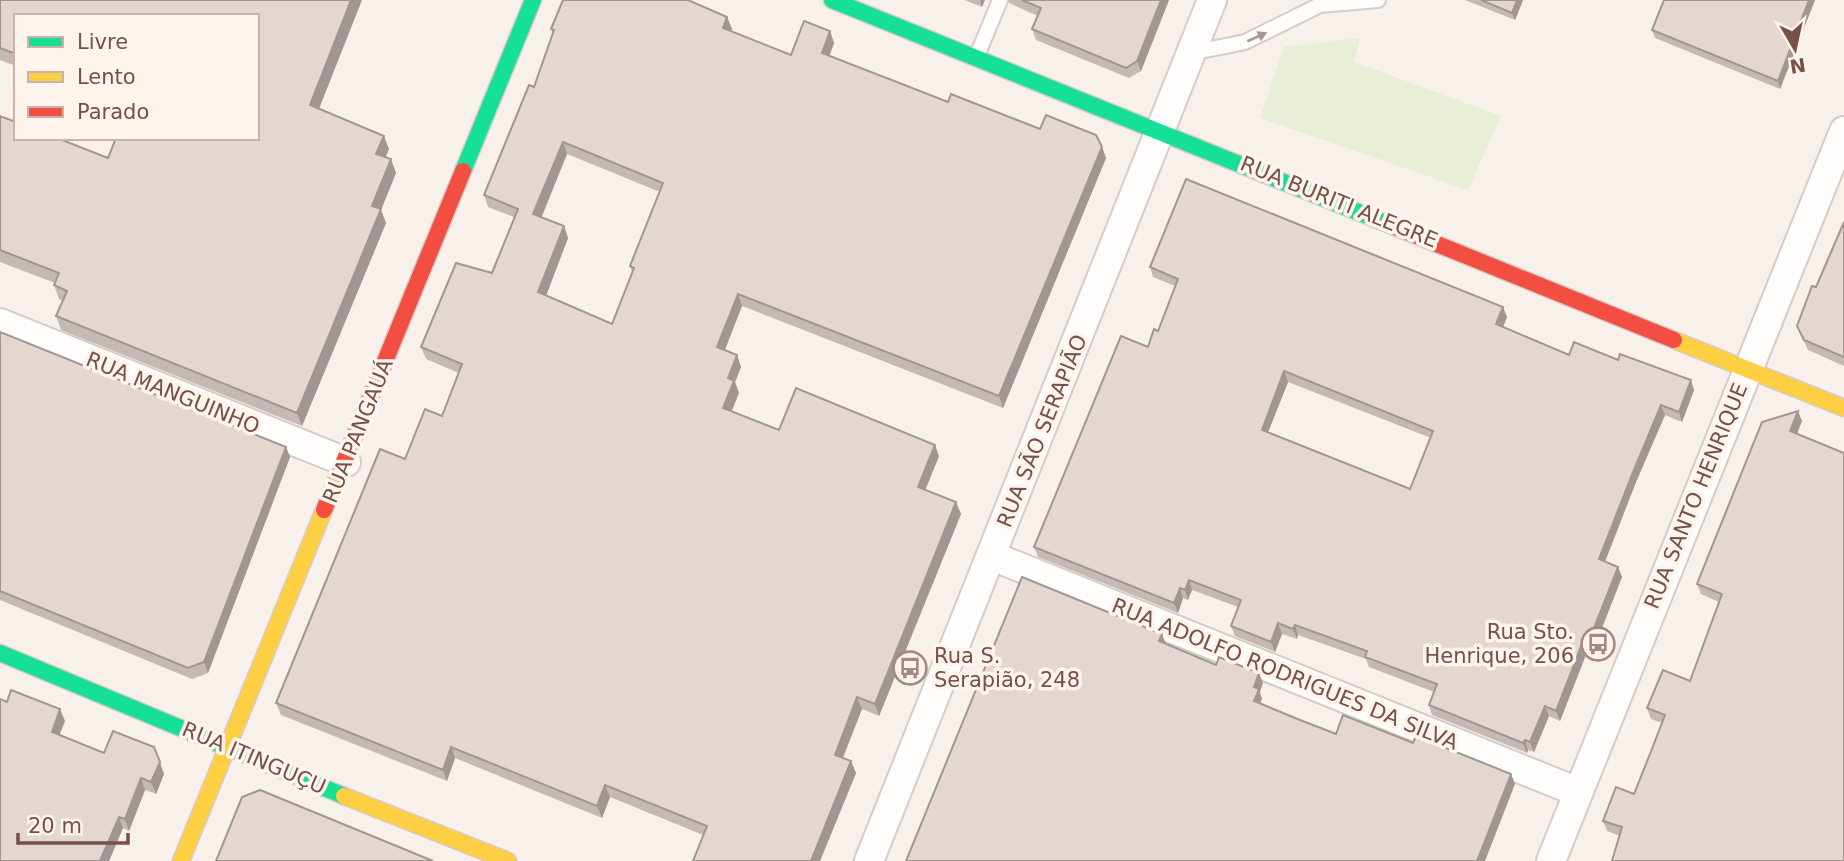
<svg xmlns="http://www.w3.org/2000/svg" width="1844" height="861" viewBox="0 0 1844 861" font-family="'DejaVu Sans',sans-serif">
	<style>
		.green { fill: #e8edd5 }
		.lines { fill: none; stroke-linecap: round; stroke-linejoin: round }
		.lane-casing { stroke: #d6cbc8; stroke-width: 18 }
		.street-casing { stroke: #d6cbc8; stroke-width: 32 }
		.fast-casing { stroke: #d7cbc7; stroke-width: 19 }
		.slow-casing { stroke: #d7cbc7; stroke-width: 19 }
		.jam-casing { stroke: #d7cbc7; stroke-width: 19 }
		.lane { stroke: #fefdfc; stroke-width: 14 }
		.street { stroke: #fefdfc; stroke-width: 28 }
		.fast { stroke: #16e098; stroke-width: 16 }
		.slow { stroke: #ffcf43; stroke-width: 16 }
		.jam { stroke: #f24e42; stroke-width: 16 }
		.wall { fill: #c4b9b5; fill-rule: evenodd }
		.shaded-wall { fill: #a09693 }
		.building { fill: #e4d7d2; stroke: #a09693; stroke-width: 2; fill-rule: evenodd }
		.oneway { fill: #ad9591 }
		.labels { text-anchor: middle; stroke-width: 7; stroke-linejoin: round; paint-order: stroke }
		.street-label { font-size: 21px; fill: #775049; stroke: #fff4ec }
		.poi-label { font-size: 21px; fill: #775049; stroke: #fff4ec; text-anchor: end }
	</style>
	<rect width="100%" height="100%" fill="#f7f0eb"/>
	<polygon class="green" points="1360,38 1354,62 1501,116 1468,190 1260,118 1284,47"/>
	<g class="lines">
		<defs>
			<g id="lane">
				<polyline points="1191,53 1245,42 1320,5 1378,0"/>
				<polyline points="977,56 1000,0"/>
			</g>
			<g id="street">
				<polyline points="0,323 346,462"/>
				<polyline points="992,556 1578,792"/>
				<polyline points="869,861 1212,0"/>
				<polyline points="1551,861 1844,131"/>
			</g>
			<g id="fast">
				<polyline points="832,0 1395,227"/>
				<polyline points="463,171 533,0"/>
				<polyline points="0,653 344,796"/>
			</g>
			<g id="slow">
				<polyline points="1674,340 1844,408"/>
				<polyline points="344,796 508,861"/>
				<polyline points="181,861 324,510"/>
			</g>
			<g id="jam">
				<polyline points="1395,227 1674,340"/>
				<polyline points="324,510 463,171"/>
			</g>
		</defs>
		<use href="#lane" class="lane-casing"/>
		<use href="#street" class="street-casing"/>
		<use href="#fast" class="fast-casing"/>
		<use href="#slow" class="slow-casing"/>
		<use href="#jam" class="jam-casing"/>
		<use href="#lane" class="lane"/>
		<use href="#street" class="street"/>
		<use href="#fast" class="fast"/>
		<use href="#slow" class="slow"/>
		<use href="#jam" class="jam"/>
	</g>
	<g class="wall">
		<polygon points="0,0 319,109 389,149 386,157 396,173 381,210 386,223 302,426 61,330 56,316 63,301 59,299 54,285 55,283 0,262 0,116 108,158 257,138 16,16 16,66 0,60"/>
		<polygon points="964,0 985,0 982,7"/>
		<polygon points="1008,0 1169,0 1141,71 1129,78 1036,40 1032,29 1038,16 1009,3"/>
		<polygon points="1465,0 1523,0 1515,20"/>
		<polygon points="1664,0 1815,0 1780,89 1655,38 1652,30"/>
		<path d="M727 17 732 29 730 31 791 55 830 31 834 43 829 56 948 102 1102 147 1106 158 1003 408 742 306 725 350 737 355 741 367 735 382 739 393 731 411 779 430 939 456 925 490 961 514 879 716 862 709 843 758 856 773 820 861H693L703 835 610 797 602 818 455 758 447 781 281 715 276 703 405 459 442 416 459 373 426 359 421 347 492 273 514 217 488 207 484 195 534 87 553 34 551 29ZM567 154 660 192 630 266 632 272 612 324 546 295 568 238 564 226 541 217Z"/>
		<polygon points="1844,222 1844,366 1808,350 1797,326 1816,287"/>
		<path d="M1150 267 1507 317 1503 327 1569 355 1694 390 1682 422 1665 415 1636 482 1605 562 1618 567 1622 577 1594 648 1589 647 1560 721 1549 716 1534 752 1528 750 1527 753 1432 715 1429 705 1434 692 1369 667 1366 659 1298 635 1297 639 1282 634 1275 652 1235 636 1231 626 1238 607 1192 590 1188 600 1183 598 1178 613 1038 557 1034 547 1148 347 1158 331 1175 286 1153 277ZM1288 382 1431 438 1410 489 1268 432Z"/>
		<polygon points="0,332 286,447 290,457 208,673 192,679 0,600"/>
		<polygon points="1802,421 1797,434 1844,453 1620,836 1607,831 1603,821 1634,794 1662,723 1651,719 1647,708 1690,681 1719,602 1701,594 1697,584"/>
		<polygon points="65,721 59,735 104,753 164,774 156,794 145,790 129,831 123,828 109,861 0,861"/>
	</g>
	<g class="shaded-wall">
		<polygon points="351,0 362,0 315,119 310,105"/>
		<polygon points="980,0 985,0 982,7"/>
		<polygon points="1161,0 1169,0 1141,71 1137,61"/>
		<polygon points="1517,0 1523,0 1515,20 1512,13"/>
		<polygon points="1809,0 1815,0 1780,89 1778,81"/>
		<polygon points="727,17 732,29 727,40 723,28"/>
		<polygon points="830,31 834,43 826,65 822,53"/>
		<polygon points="384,136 389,149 381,167 376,154"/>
		<polygon points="563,142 567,154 538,226 533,214"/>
		<polygon points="1102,147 1106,158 1003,408 999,396"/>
		<polygon points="391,159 396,173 381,210 386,223 302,426 297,413 372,206"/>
		<polygon points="564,226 568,238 543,304 538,292"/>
		<polygon points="738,294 742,306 721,359 717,347"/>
		<polygon points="1503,307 1507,317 1500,334 1496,324"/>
		<polygon points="737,355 741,367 735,382 739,393 728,420 723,408 728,378"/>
		<polygon points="1284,371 1288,382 1265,440 1262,430"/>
		<polygon points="1691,380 1694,390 1682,422 1679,412"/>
		<polygon points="1661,405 1665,415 1636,482 1602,569 1599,559 1633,472"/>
		<polygon points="1798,411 1802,421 1794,441 1790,431"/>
		<polygon points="935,445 939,456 922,498 918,487"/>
		<polygon points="286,447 290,457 208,673 204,662"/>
		<polygon points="956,502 961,514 879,716 875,704"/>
		<polygon points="1618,567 1622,577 1594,648 1590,638"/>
		<polygon points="1189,580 1192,590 1188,600 1185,590"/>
		<polygon points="1180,588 1183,598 1178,613 1174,603"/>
		<polygon points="1278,623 1282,634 1275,652 1271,642"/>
		<polygon points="1295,625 1298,635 1297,639 1293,629"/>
		<polygon points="1162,634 1166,644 1159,641"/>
		<polygon points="1585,636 1589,647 1560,721 1556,711"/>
		<polygon points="1259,673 1263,683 1260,692 1262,699 1257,711 1254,701 1254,687"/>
		<polygon points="857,697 862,709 839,767 835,755"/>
		<polygon points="1545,706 1549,716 1534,752 1530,742"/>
		<polygon points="60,709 65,721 56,744 52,732"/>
		<polygon points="1525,740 1528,750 1527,753 1523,743"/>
		<polygon points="451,747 455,758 447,781 443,770"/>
		<polygon points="851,761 856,773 820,861 811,861"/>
		<polygon points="160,762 164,774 156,794 151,782"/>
		<polygon points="1511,774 1515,784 1485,861 1477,861"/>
		<polygon points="141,778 145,790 129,831 125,819"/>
		<polygon points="605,785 610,797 602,818 597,806"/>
		<polygon points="119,817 123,828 109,861 100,861"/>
	</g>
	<g class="building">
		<polygon points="0,0 351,0 310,105 384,136 376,154 391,159 372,206 381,209 297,413 56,316 67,291 54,285 59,273 0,250 0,116 16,122 16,138 57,138 108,158 116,138 257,138 257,16 16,16 16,54 0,48"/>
		<path d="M563 0H688L727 17 723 28 791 55 804 21 830 31 822 53 948 102 951 94 1040 129 1046 115 1096 135 1102 147 999 396 738 294 717 347 737 355 728 378 734 381 723 408 779 430 796 388 935 445 918 487 956 502 875 704 857 697 835 755 851 761 811 861H693L707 826 605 785 597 806 451 747 443 770 276 703 380 449 405 459 425 409 442 416 462 364 421 347 456 263 492 273 518 209 484 195 529 85 534 87 554 30 551 29ZM563 142 663 183 630 266 634 268 612 324 538 292 564 226 533 214Z"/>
		<polygon points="1022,0 1161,0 1137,61 1126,68 1032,29 1041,8"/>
		<polygon points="1481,0 1517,0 1512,13"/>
		<polygon points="1664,0 1809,0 1778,81 1652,30"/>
		<path d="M1186 179 1503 307 1496 324 1569 355 1574 342 1618 360 1620 354 1691 380 1679 412 1661 405 1633 472 1599 559 1618 567 1590 638 1585 636 1556 711 1545 706 1530 742 1525 740 1523 743 1429 705 1437 684 1365 657 1367 651 1295 625 1293 629 1278 623 1271 642 1231 626 1241 600 1189 580 1185 590 1180 588 1174 603 1034 547 1121 336 1148 347 1154 329 1158 331 1178 279 1150 267ZM1284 371 1433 431 1410 489 1262 430Z"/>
		<polygon points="1844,222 1844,357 1804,340 1797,326 1812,286 1816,287"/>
		<polygon points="0,332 286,447 204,662 188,668 0,591"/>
		<polygon points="1798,411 1790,431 1844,453 1844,861 1612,861 1622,827 1603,821 1616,787 1634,794 1650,754 1665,715 1647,708 1663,670 1690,681 1722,594 1697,584 1762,422"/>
		<polygon points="1022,577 1162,634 1159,641 1216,665 1219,657 1259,673 1254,687 1259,689 1254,701 1300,720 1336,734 1343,715 1413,743 1416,736 1511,774 1477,861 906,861"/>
		<polygon points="11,690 60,709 52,732 104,753 113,731 154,747 160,762 151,782 141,778 125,819 119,817 100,861 0,861 0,699 7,702"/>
		<polygon points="260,790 433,861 216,861 242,797"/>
	</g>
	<defs><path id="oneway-solid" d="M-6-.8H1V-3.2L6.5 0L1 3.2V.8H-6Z" transform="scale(1.75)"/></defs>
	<use class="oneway" href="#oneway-solid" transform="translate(1257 37) rotate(-24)"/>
	<defs>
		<symbol id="bus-ring" viewBox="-11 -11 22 22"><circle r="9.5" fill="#fff4ec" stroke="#a48882" stroke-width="1.5"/><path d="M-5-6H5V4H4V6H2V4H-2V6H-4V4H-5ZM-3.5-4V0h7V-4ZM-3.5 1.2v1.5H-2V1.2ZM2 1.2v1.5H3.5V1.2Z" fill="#a48882"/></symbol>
	</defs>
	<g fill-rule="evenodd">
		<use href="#bus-ring" x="1579" y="625" width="38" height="38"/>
		<use href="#bus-ring" x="891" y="649" width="38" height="38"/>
	</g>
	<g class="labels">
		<g class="street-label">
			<text transform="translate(1339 202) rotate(22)" y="7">RUA BURITI ALEGRE</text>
			<text transform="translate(173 393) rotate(22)" y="7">RUA MANGUINHO</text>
			<text transform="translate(358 431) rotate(-68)" y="7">RUA PANGAUÁ</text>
			<text transform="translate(1042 431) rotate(-68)" y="7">RUA SÃO SERAPIÃO</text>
			<text transform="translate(1696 496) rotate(-68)" y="7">RUA SANTO HENRIQUE</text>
			<text transform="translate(1285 674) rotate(22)" y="7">RUA ADOLFO RODRIGUES DA SILVA</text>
			<text transform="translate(254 758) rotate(23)" y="7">RUA ITINGUÇU</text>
		</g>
		<g class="poi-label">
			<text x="1574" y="639">Rua Sto.<tspan x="1574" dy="24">Henrique, 206</tspan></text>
			<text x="934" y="663" text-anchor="start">Rua S.<tspan x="934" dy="24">Serapião, 248</tspan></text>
		</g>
	</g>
	<rect x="14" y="14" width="245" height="126" fill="#fff4ec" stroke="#c9b2ab" stroke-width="2"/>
	<rect x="28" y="37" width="35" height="10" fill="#16e098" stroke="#c9b2ab" stroke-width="2"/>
	<text x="77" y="49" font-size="21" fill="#775049">Livre</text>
	<rect x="28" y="72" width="35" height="10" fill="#ffcf43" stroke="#c9b2ab" stroke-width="2"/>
	<text x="77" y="84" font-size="21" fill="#775049">Lento</text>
	<rect x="28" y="107" width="35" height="10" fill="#f24e42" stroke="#c9b2ab" stroke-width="2"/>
	<text x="77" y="119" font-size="21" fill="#775049">Parado</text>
	<g transform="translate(1795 49) rotate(171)" stroke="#fff4ec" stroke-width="5" paint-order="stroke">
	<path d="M0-5L12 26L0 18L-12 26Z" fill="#775049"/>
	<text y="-10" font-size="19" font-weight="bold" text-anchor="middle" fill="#775049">N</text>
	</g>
	<path d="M18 833v10h110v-10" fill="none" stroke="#775049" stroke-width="3.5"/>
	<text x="28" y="833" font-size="21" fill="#775049" stroke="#fff4ec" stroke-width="5" paint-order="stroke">20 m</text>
</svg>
